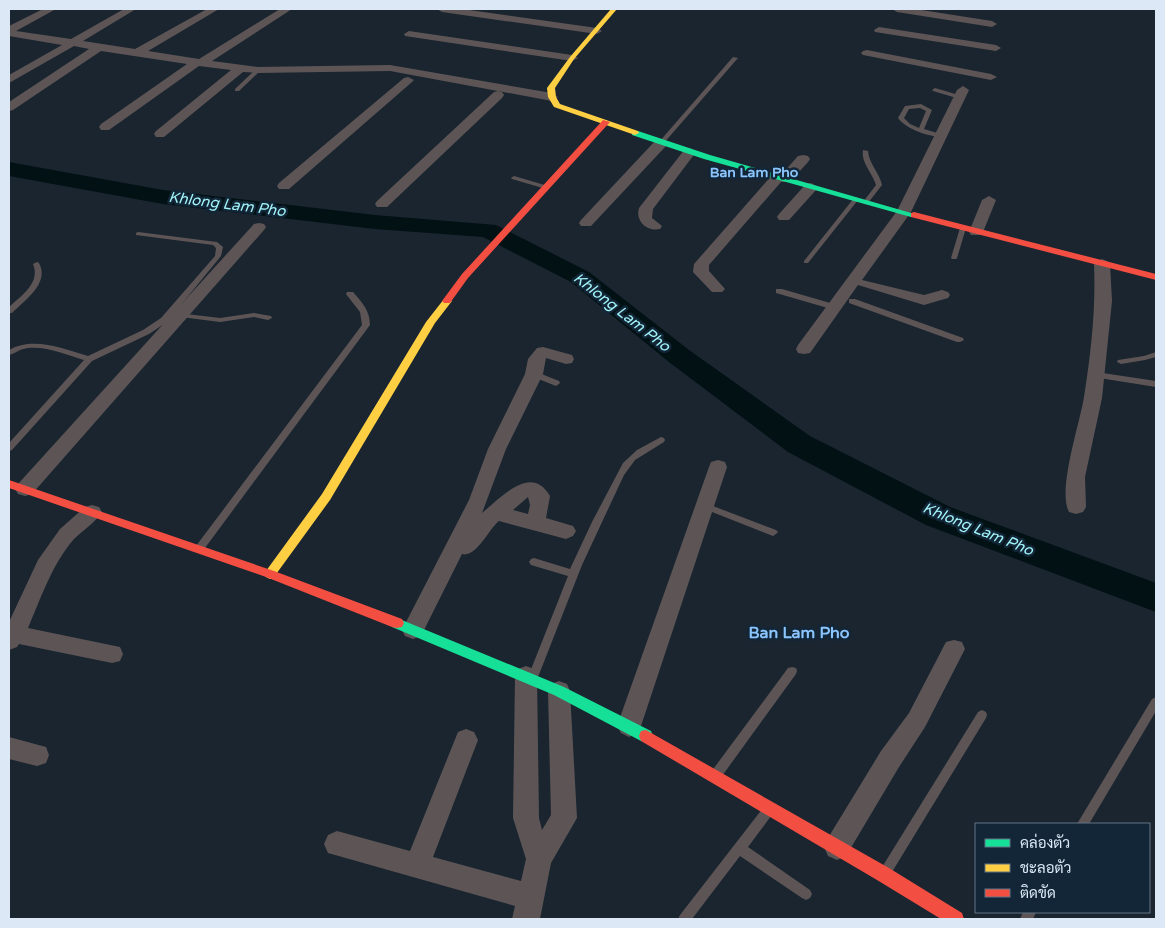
<svg xmlns="http://www.w3.org/2000/svg" width="1165" height="928" viewBox="0 0 1165 928" font-family="'Varela Round',Sarabun,sans-serif">
	<style>
		.lines { fill: none; stroke-linecap: round; stroke-linejoin: round }
		.river { fill: #021113; fill-rule: evenodd }
		.lane { fill: #5d5555; fill-rule: evenodd }
		.street { fill: #5d5555; fill-rule: evenodd }
		.fast { fill: #16e098; fill-rule: evenodd }
		.slow { fill: #ffcf43; fill-rule: evenodd }
		.jam { fill: #f24e42; fill-rule: evenodd }
		.labels { text-anchor: middle; stroke-width: 5; stroke-linejoin: round; paint-order: stroke }
		.far-quarter-label { font-size: 14px; font-weight: bold; fill: #8bc5fd; stroke: #122638 }
		.water-label { font-size: 15px; font-style: italic; fill: #a1f4f7; stroke: #122638 }
		.quarter-label { font-size: 16px; font-weight: bold; fill: #8bc5fd; stroke: #122638 }
	</style>
	<rect width="100%" height="100%" fill="#1a2530"/>
	<g class="lines">
		<polygon class="river" points="9,162 163,190 375,215 496,225 589,272 689,350 810,436 950,507 1156,583 1156,612 926,525 788,452 669,362 571,282 483,237 375,229 163,204 9,176"/>
		<g class="lane">
			<polygon points="733,57 738,58 663,144 659,144 659,142"/>
			<polygon points="256,69 261,70 239,91 235,91 235,89"/>
			<polygon points="935,88 962,96 963,97 960,99 933,91 932,90"/>
			<path d="M921 104 932 110 924 129 944 135V137C930 137 907 130 898 118L905 106ZM920 108 926 111 919 128 910 124 904 118 909 109Z"/>
			<path d="M863 150 868 151C869 164 879 172 882 185L868 203 866 204 863 202 876 185C872 172 861 163 863 150Z"/>
			<polygon points="514,176 548,186 549,187 546,189 512,179 511,178"/>
			<polygon points="856,197 859,199 858,200 808,263 804,263 804,261 854,198"/>
			<polygon points="963,226 966,228 957,258 956,259 952,259 951,258 960,228"/>
			<path d="M138 232 217 242 223 247 221 256 167 322 149 334 92 361 12 450 9 451V443L84 360C65 355 40 343 20 350 16 352 13 354 9 355V350C34 336 63 349 88 356L143 330 161 318 215 256 216 248 213 245 136 235V233Z"/>
			<path d="M37 262 39 263C50 283 25 300 12 313H9V307C21 296 41 283 33 264Z"/>
			<polygon points="776,289 782,289 837,305 838,307 834,309 831,309 776,293"/>
			<path d="M347 292H353C362 302 370 311 370 325L202 552H196L194 549 196 546 362 325 360 312 346 294Z"/>
			<polygon points="849,299 855,299 963,338 964,340 960,342 957,342 849,303"/>
			<polygon points="178,313 220,318 254,313 271,316 272,318 268,320 254,317 220,322 181,317 178,317"/>
			<polygon points="1156,352 1156,357 1145,360 1121,364 1117,362 1118,360 1144,356"/>
			<polygon points="534,371 559,381 560,383 556,386 531,376 530,374 531,372"/>
			<polygon points="1096,372 1156,381 1156,387 1093,377 1092,375"/>
			<polygon points="661,437 664,438 665,440 664,442 635,460 624,475 582,565 538,677 537,680 533,682 529,680 528,677 568,576 531,565 529,562 531,559 534,558 570,569 592,522 623,463 637,450"/>
			<polygon points="705,503 776,530 778,532 776,534 773,536 702,508 700,506 702,504"/>
			<polygon points="792,667 796,668 797,671 796,674 722,776 718,777 714,776 712,772 714,768 788,668"/>
			<polygon points="1156,697 1156,711 1089,824 1077,824 1152,699"/>
			<polygon points="982,710 986,712 987,715 986,718 892,872 888,874 884,872 882,868 884,864 978,712"/>
			<polygon points="767,806 771,808 773,812 771,816 748,847 810,890 812,894 810,898 806,900 802,898 740,856 692,919 678,919 680,915 763,808"/>
			<polygon points="1023,912 1036,912 1033,919 1020,919"/>
		</g>
		<g class="street">
			<polygon points="43,9 56,9 16,31 71,39 124,9 136,9 83,41 135,49 207,9 219,9 148,51 199,59 280,9 292,9 212,61 258,67 390,65 552,93 558,97 552,101 390,71 258,73 243,72 164,137 156,137 154,134 156,131 231,70 199,66 109,130 101,130 99,127 101,124 187,64 101,51 13,110 9,111 9,102 89,49 74,46 9,83 9,75 62,45 9,36 9,26"/>
			<polygon points="437,9 462,9 597,28 602,31 597,34 442,12"/>
			<polygon points="892,9 915,9 992,21 997,24 992,27 897,12"/>
			<polygon points="879,27 996,45 1001,48 996,51 875,32 874,30"/>
			<polygon points="409,31 572,55 578,58 572,61 405,36 404,34"/>
			<polygon points="867,50 991,74 997,77 991,80 863,55 861,53 863,51"/>
			<polygon points="408,77 414,80 412,82 289,189 279,189 277,186 279,183 404,78"/>
			<polygon points="963,86 969,90 911,212 862,280 924,295 942,290 948,292 950,295 948,298 924,305 858,285 810,353 804,354 798,353 796,349 798,345 897,211 957,90"/>
			<polygon points="498,91 502,92 504,95 502,98 387,207 377,207 375,204 377,201 494,92"/>
			<polygon points="661,139 666,140 667,143 666,146 591,226 581,226 579,223 581,220 656,140"/>
			<path d="M690 148 696 152 653 209 652 218 662 226 660 229C647 232 635 221 639 208L685 149Z"/>
			<polygon points="803,155 808,156 810,159 808,162 790,182 781,182 709,265 709,271 725,289 722,292 712,292 693,272 694,264 773,174 782,174 798,156"/>
			<polygon points="811,183 818,187 816,190 789,220 779,220 777,217 779,214 806,184"/>
			<polygon points="989,196 996,200 983,232 981,235 971,235 969,232 982,200"/>
			<polygon points="259,223 264,224 266,227 264,230 32,494 25,496 18,494 15,489 18,484 254,224"/>
			<path d="M1102 259 1107 261 1110 264 1112 301 1102 398 1085 477 1086 507 1083 512 1076 514 1069 512C1057 490 1080 423 1084 397 1091 353 1096 308 1094 264L1097 261Z"/>
			<path d="M543 347 572 355 574 359 572 363 566 364 546 358 543 374 506 449 482 513C501 498 531 463 550 496L546 518 573 526 576 531 573 536 566 539 499 521C489 529 476 558 462 554L421 636 413 639 405 636 402 630 469 500 488 449 525 374 528 359 537 348ZM528 497 530 505 528 514 513 510Z"/>
			<polygon points="718,460 725,462 727,467 641,726 637,733 629,737 621,733 617,726 709,467 711,462"/>
			<path d="M92 505 99 507 102 512C95 523 83 530 74 539 52 564 41 598 28 628L120 647 123 654 120 661 112 663 19 644 17 647 9 650V622L38 560 60 529 85 507Z"/>
			<polygon points="954,640 962,642 965,649 925,727 899,767 846,856 837,860 828,856 824,847 828,838 881,751 909,713 946,642"/>
			<polygon points="526,666 534,669 537,676 539,818 542,830 551,815 548,691 551,684 559,681 567,684 570,691 577,818 551,863 540,919 512,919 515,906 328,853 324,844 328,835 337,831 410,851 458,732 466,729 474,732 478,740 433,857 521,881 526,859 513,818 515,676 518,669"/>
			<polygon points="9,737 46,747 49,755 46,763 37,766 9,759"/>
		</g>
		<g class="fast">
			<polygon points="632,131 638,131 710,155 918,215 917,217 911,217 704,159 632,135"/>
			<polygon points="397,618 564,687 651,731 653,736 651,741 646,742 641,741 554,695 392,627 390,623 392,619"/>
		</g>
		<g class="slow">
			<polygon points="611,9 617,9 574,59 555,88 556,97 560,104 638,131 639,133 635,135 554,107 548,97 547,88 570,57"/>
			<polygon points="447,298 452,301 435,323 330,500 274,577 270,579 266,577 264,574 266,571 322,494 426,322 444,299"/>
		</g>
		<g class="jam">
			<polygon points="603,120 610,122 468,278 450,303 444,303 442,301 462,274"/>
			<polygon points="914,212 1156,274 1156,280 911,217 911,213"/>
			<polygon points="9,480 274,571 402,619 404,623 402,627 397,628 392,627 266,577 9,488"/>
			<polygon points="646,730 889,868 962,913 964,919 941,919 877,880 641,741 639,736 641,731"/>
		</g>
	</g>
	<g class="labels">
		<g class="far-quarter-label">
			<text x="754" y="177">Ban Lam Pho</text>
		</g>
		<g class="water-label">
			<text transform="translate(227 204) rotate(7)" y="5">Khlong Lam Pho</text>
			<text transform="translate(622 312) rotate(38)" y="5">Khlong Lam Pho</text>
			<text transform="translate(978 529) rotate(22)" y="5">Khlong Lam Pho</text>
		</g>
		<g class="quarter-label">
			<text x="799" y="638">Ban Lam Pho</text>
		</g>
	</g>
	<rect width="1165" height="928" fill="none" stroke="#dce8f5" stroke-width="20"/>
	<rect x="975" y="823" width="175" height="90" fill="#122638" stroke="#637484"/>
	<rect x="985" y="839" width="25" height="8" fill="#16e098" stroke="#637484"/>
	<text x="1020" y="848" font-size="15" fill="#dce8f5">คล่องตัว</text>
	<rect x="985" y="864" width="25" height="8" fill="#ffcf43" stroke="#637484"/>
	<text x="1020" y="873" font-size="15" fill="#dce8f5">ชะลอตัว</text>
	<rect x="985" y="889" width="25" height="8" fill="#f24e42" stroke="#637484"/>
	<text x="1020" y="898" font-size="15" fill="#dce8f5">ติดขัด</text>
</svg>
